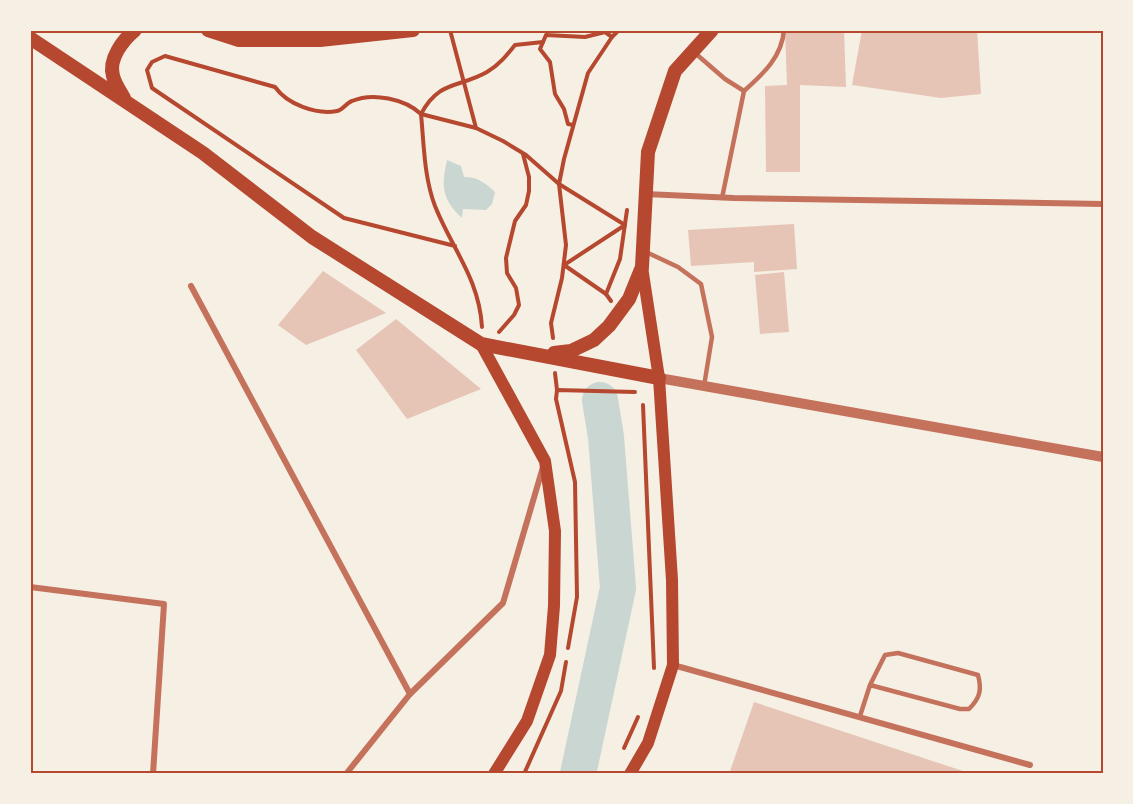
<svg xmlns="http://www.w3.org/2000/svg" width="1133" height="804" viewBox="0 0 1133 804" font-family="'Titillium Web',sans-serif">
	<style>
		.water { fill: #c9d6d2 }
		.lines { fill: none; stroke-linecap: round; stroke-linejoin: round }
		.river { stroke: #c9d6d2; stroke-width: 36 }
		.building { fill: #e6c5b7 }
		.path { stroke: #b5482f; stroke-width: 4 }
		.service { stroke: #c5725c; stroke-width: 4.5 }
		.minor { stroke: #c5725c; stroke-width: 6 }
		.tertiary { stroke: #c5725c; stroke-width: 10 }
		.secondary { stroke: #b5482f; stroke-width: 12 }
		.primary { stroke: #b5482f; stroke-width: 14 }
		.neatline { fill: none; stroke: #b5482f; stroke-width: 2 }
	</style>
	<rect width="100%" height="100%" fill="#f6efe4"/>
	<path class="water" d="M447 160 461 166 464 177C478 177 485 183 495 192L492 204 486 210 463 209 462 218C442 199 441 187 447 160Z"/>
	<g class="lines">
		<polyline class="river" points="578,774 618,588 606,437 600,400"/>
	</g>
	<g class="building">
		<polygon points="785,30 844,30 846,87 800,85 800,172 766,172 765,86 787,85"/>
		<polygon points="862,30 977,30 981,94 941,98 852,85"/>
		<polygon points="794,224 797,269 754,272 754,262 691,266 688,230"/>
		<polygon points="323,271 386,313 306,345 278,325"/>
		<polygon points="784,272 789,332 760,334 755,275"/>
		<polygon points="396,319 481,389 407,419 356,350"/>
		<polygon points="754,702 972,774 729,774"/>
	</g>
	<g class="lines">
		<g class="path">
			<polyline points="450,30 476,128"/>
			<polyline points="612,37 619,30"/>
			<path d="M543 42 515 45C507 55 499 65 487 72 459 88 439 80 421 114L476 128 503 141 526 155 559 184 625 225 564 265 606 294"/>
			<path d="M455 246 344 218 152 88 147 70 152 62 165 56 275 87C287 104 316 115 337 111 343 110 346 103 352 101 373 92 405 99 421 114 424 145 424 177 435 206 452 249 479 278 482 327"/>
			<polyline points="611,301 606,294 620,259 627,210"/>
			<polyline points="499,332 514,315 519,305 516,288 507,273 506,258 515,221 526,205 529,191 529,177 523,154"/>
			<polyline points="553,338 551,323 562,278 566,245 559,184 564,159 588,73 612,37 605,32 585,37 546,35 540,49 550,62 555,94 564,109 568,124 573,125"/>
			<polyline points="555,373 557,390"/>
			<polyline points="643,405 654,668"/>
			<polyline points="568,648 577,597 575,482 556,399 557,390 635,392"/>
			<polyline points="624,748 638,717"/>
			<polyline points="524,774 561,691 566,662"/>
		</g>
		<g class="service">
			<polyline points="695,53 725,79 744,91 722,198"/>
			<path d="M744 91C763 74 782 57 784 30"/>
			<polyline points="646,252 678,267 701,284 712,337 704,386"/>
			<path d="M860 716 870 685 885 655 898 653 978 675C982 690 980 698 969 709H960L870 685"/>
		</g>
		<g class="minor">
			<polyline points="645,194 734,198 1103,204"/>
			<polyline points="191,286 410,694"/>
			<polyline points="30,587 164,604 153,774"/>
			<polyline points="673,665 1030,765"/>
			<polyline points="346,774 410,694 503,603 543,467"/>
		</g>
		<polyline class="tertiary" points="659,378 1103,457"/>
		<g class="secondary">
			<polyline points="481,344 545,461 555,531 554,606 550,655 527,721 494,774"/>
			<polyline points="630,774 648,743 673,665 672,580 659,378 642,267"/>
		</g>
		<g class="primary">
			<polyline points="208,30 239,40 320,40 413,30"/>
			<polyline points="30,38 203,153 312,237 481,344 659,378"/>
			<path d="M124 98C120 91 115 84 113 76 108 59 123 40 135 30"/>
			<polyline points="554,353 571,351 594,340 609,326 629,299 642,267 648,152 675,71 712,30"/>
		</g>
	</g>
	<rect width="1133" height="804" fill="none" stroke="#f6efe4" stroke-width="63"/>
	<rect x="32" y="32" width="1070" height="740" class="neatline"/>
</svg>
